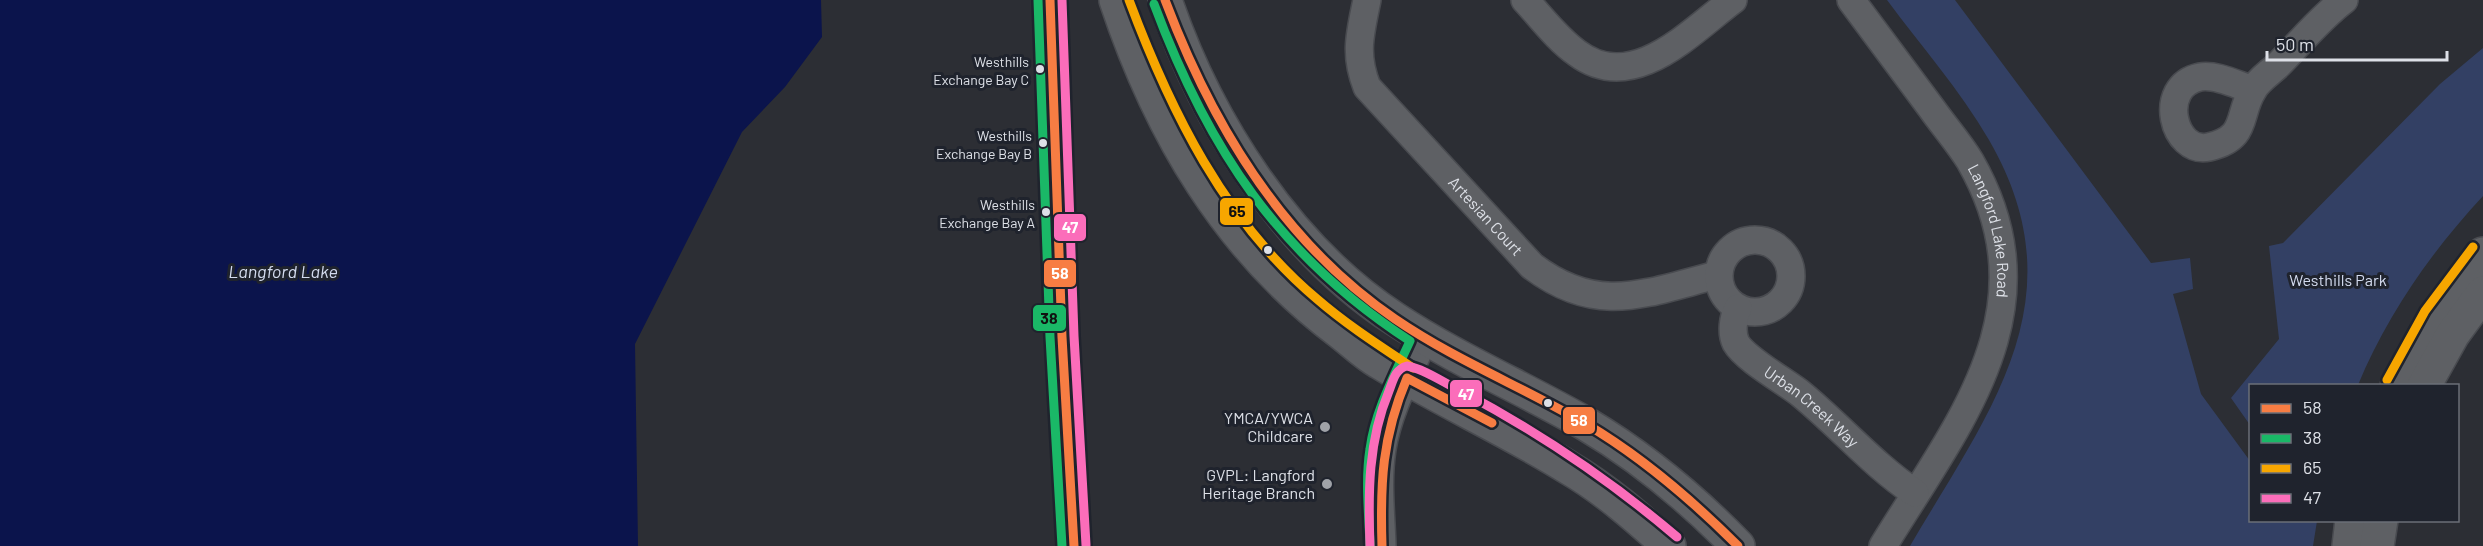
<svg xmlns="http://www.w3.org/2000/svg" width="2483" height="546" viewBox="0 0 2483 546" font-family="Barlow,sans-serif">
	<style>
		.green { fill: #334064 }
		.water { fill: #0b144c }
		.lines { fill: none; stroke-linecap: round; stroke-linejoin: round }
		.minor-casing { stroke: #494b50; stroke-width: 30 }
		.tertiary-casing { stroke: #494b50; stroke-width: 36 }
		.secondary-casing { stroke: #494b50; stroke-width: 36 }
		.minor { stroke: #5e6064; stroke-width: 27 }
		.tertiary { stroke: #5e6064; stroke-width: 33 }
		.secondary { stroke: #5e6064; stroke-width: 33 }
		.bus-1-casing { stroke: #1f232d; stroke-width: 14 }
		.bus-2-casing { stroke: #1f232d; stroke-width: 14 }
		.bus-3-casing { stroke: #1f232d; stroke-width: 14 }
		.bus-4-casing { stroke: #1f232d; stroke-width: 14 }
		.bus-1 { stroke: #f77d43; stroke-width: 9 }
		.bus-2 { stroke: #1ab867; stroke-width: 9 }
		.bus-3 { stroke: #f7a600; stroke-width: 9 }
		.bus-4 { stroke: #fb6dba; stroke-width: 9 }
		.bus-dot { fill: #dde0e7; stroke: #1f232d; stroke-width: 2 }
		.poi-dot { fill: #9fa2a8; stroke: #1f232d; stroke-width: 2 }
		.labels { text-anchor: middle; stroke-width: 6; stroke-linejoin: round; paint-order: stroke }
		.bus-label { font-size: 14px; fill: #dde0e7; stroke: #1f232d; text-anchor: end }
		.street-label { font-size: 16px; fill: #dde0e7; stroke: #1f232d }
		.park-label { font-size: 16px; fill: #d4dcf0; stroke: #1f232d }
		.poi-label { font-size: 16px; fill: #dde0e7; stroke: #1f232d; text-anchor: end }
		.water-label { font-size: 18px; font-style: italic; fill: #d3dbee; stroke: #1f232d }
		.line-badge { stroke: #1f232d; stroke-width: 2 }
		.badge-label { font-size: 16px; text-anchor: middle; font-weight: bold; fill: #fff }
		.pale-badge-label { font-size: 16px; text-anchor: middle; font-weight: bold; fill: #111 }
	</style>
	<rect width="100%" height="100%" fill="#2c2e34"/>
	<g class="green">
		<path d="M1887 0H1955L2151 263 2190 258 2193 289 2173 294 2201 394 2250 461V520L2317 521 2313 546H1910C1989 411 2081 299 1989 140 1960 90 1921 46 1887 0Z"/>
		<path d="M2483 48V196C2431 252 2387 315 2358 385L2250 386V425L2231 398 2279 339 2269 246 2283 243 2440 84Z"/>
	</g>
	<polygon class="water" points="0,0 821,0 822,37 785,87 742,132 635,344 638,546 0,546"/>
	<g class="lines">
		<defs>
			<g id="minor">
				<path id="s1" d="M1367 0C1360 34 1354 54 1367 87L1532 266C1598 316 1645 293 1717 275"/>
				<path d="M1525 0C1541 17 1557 39 1577 53 1633 95 1690 32 1733 0"/>
				<path id="s2" d="M1851 0C1878 36 1905 73 1932 109 1944 126 1959 143 1970 161 2055 309 1959 422 1883 546"/>
				<path d="M2253 90C2237 85 2216 74 2200 77 2156 86 2173 155 2209 147 2249 138 2237 115 2253 90 2258 80 2271 72 2279 64 2300 43 2320 18 2344 0"/>
				<circle cx="1755" cy="276" r="36"/>
				<path id="s3" d="M1738 308C1733 318 1731 333 1736 343 1745 359 1786 382 1801 394 1840 426 1873 465 1915 493"/>
				<path d="M1382 546C1381 514 1377 481 1382 449 1388 410 1409 373 1425 337"/>
			</g>
			<polyline id="tertiary" points="1050,0 1062,337 1074,546"/>
			<g id="secondary">
				<path d="M1116 0C1160 132 1228 248 1340 332 1353 342 1365 354 1379 362 1441 400 1508 430 1569 468 1605 489 1638 518 1669 546"/>
				<path d="M1165 0C1206 121 1287 249 1395 319 1456 359 1523 388 1586 424 1642 457 1693 500 1738 546"/>
				<polyline points="2397,386 2435,318 2483,254"/>
				<polyline points="2424,386 2453,334 2483,293"/>
				<polyline points="2349,546 2352,520"/>
				<polyline points="2377,546 2381,520"/>
			</g>
		</defs>
		<use href="#minor" class="minor-casing"/>
		<use href="#tertiary" class="tertiary-casing"/>
		<use href="#secondary" class="secondary-casing"/>
		<use href="#minor" class="minor"/>
		<use href="#tertiary" class="tertiary"/>
		<use href="#secondary" class="secondary"/>
		<defs>
			<g id="bus-1">
				<polyline points="1050,0 1062,337 1074,546"/>
				<path d="M1165 0C1212 125 1282 242 1395 319 1455 360 1523 387 1586 424 1642 457 1692 500 1738 546"/>
				<path d="M1382 546C1380 483 1382 437 1407 378L1492 423"/>
			</g>
			<g id="bus-2">
				<polyline points="1038,0 1050,337 1062,546"/>
				<path d="M1154 4C1208 149 1279 256 1410 341 1394 376 1375 411 1370 449 1365 481 1369 514 1370 546"/>
			</g>
			<g id="bus-3">
				<path d="M1129 0C1170 110 1225 222 1317 299 1347 325 1380 346 1413 368"/>
				<polyline points="2387,380 2425,311 2473,247"/>
			</g>
			<g id="bus-4">
				<polyline points="1062,0 1074,336 1086,545"/>
				<path d="M1370 546C1368 493 1368 441 1389 391 1393 381 1395 369 1407 366 1425 369 1444 383 1461 391 1538 432 1610 480 1677 537"/>
			</g>
		</defs>
		<use href="#bus-1" class="bus-1-casing"/>
		<use href="#bus-2" class="bus-2-casing"/>
		<use href="#bus-3" class="bus-3-casing"/>
		<use href="#bus-4" class="bus-4-casing"/>
		<use href="#bus-1" class="bus-1"/>
		<use href="#bus-2" class="bus-2"/>
		<use href="#bus-3" class="bus-3"/>
		<use href="#bus-4" class="bus-4"/>
	</g>
	<g class="bus-dot">
		<circle cx="1040" cy="69" r="5"/>
		<circle cx="1043" cy="143" r="5"/>
		<circle cx="1046" cy="212" r="5"/>
		<circle cx="1268" cy="250" r="5"/>
		<circle cx="1548" cy="403" r="5"/>
	</g>
	<g class="poi-dot">
		<circle cx="1325" cy="427" r="6"/>
		<circle cx="1327" cy="484" r="6"/>
	</g>
	<g class="labels">
		<g class="bus-label">
			<text x="1029" y="67">Westhills<tspan x="1029" dy="18">Exchange Bay C</tspan></text>
			<text x="1032" y="141">Westhills<tspan x="1032" dy="18">Exchange Bay B</tspan></text>
			<text x="1035" y="210">Westhills<tspan x="1035" dy="18">Exchange Bay A</tspan></text>
		</g>
		<g class="street-label">
			<text dy="6" stroke="none"><textPath href="#s1" startOffset="264">Artesian Court</textPath></text>
			<text dy="6" stroke="none"><textPath href="#s2" startOffset="274">Langford Lake Road</textPath></text>
			<text dy="6" stroke="none"><textPath href="#s3" startOffset="135">Urban Creek Way</textPath></text>
		</g>
		<g class="park-label">
			<text x="2338" y="286">Westhills Park</text>
		</g>
		<g class="poi-label">
			<text x="1313" y="424">YMCA/YWCA<tspan x="1313" dy="18">Childcare</tspan></text>
			<text x="1315" y="481">GVPL: Langford<tspan x="1315" dy="18">Heritage Branch</tspan></text>
		</g>
		<g class="water-label">
			<text x="283" y="278">Langford Lake</text>
		</g>
	</g>
	<g class="line-badge">
		<rect x="1219" y="197" width="35" height="29" rx="6" fill="#f7a600"/>
		<rect x="1053" y="213" width="34" height="29" rx="6" fill="#fb6dba"/>
		<rect x="1043" y="259" width="34" height="29" rx="6" fill="#f77d43"/>
		<rect x="1032" y="304" width="35" height="28" rx="6" fill="#1ab867"/>
		<rect x="1449" y="379" width="34" height="29" rx="6" fill="#fb6dba"/>
		<rect x="1562" y="406" width="34" height="29" rx="6" fill="#f77d43"/>
	</g>
	<g class="badge-label">
		<text x="1070" y="233">47</text>
		<text x="1060" y="279">58</text>
		<text x="1466" y="400">47</text>
		<text x="1579" y="426">58</text>
	</g>
	<g class="pale-badge-label">
		<text x="1237" y="217">65</text>
		<text x="1049" y="324">38</text>
	</g>
	<rect x="2249" y="384" width="210" height="138" fill="#1f232d" stroke="#6b6f77" stroke-width="1.5"/>
	<rect x="2261" y="404" width="30" height="9" fill="#f77d43" stroke="#6b6f77" stroke-width="1.5"/>
	<text x="2303" y="414" font-size="18" fill="#dde0e7">58</text>
	<rect x="2261" y="434" width="30" height="9" fill="#1ab867" stroke="#6b6f77" stroke-width="1.5"/>
	<text x="2303" y="444" font-size="18" fill="#dde0e7">38</text>
	<rect x="2261" y="464" width="30" height="9" fill="#f7a600" stroke="#6b6f77" stroke-width="1.5"/>
	<text x="2303" y="474" font-size="18" fill="#dde0e7">65</text>
	<rect x="2261" y="494" width="30" height="9" fill="#fb6dba" stroke="#6b6f77" stroke-width="1.5"/>
	<text x="2303" y="504" font-size="18" fill="#dde0e7">47</text>
	<path d="M2267 51v9h180v-9" fill="none" stroke="#dde0e7" stroke-width="3"/>
	<text x="2276" y="51" font-size="18" fill="#dde0e7" stroke="#1f232d" stroke-width="4.5" paint-order="stroke">50 m</text>
</svg>
